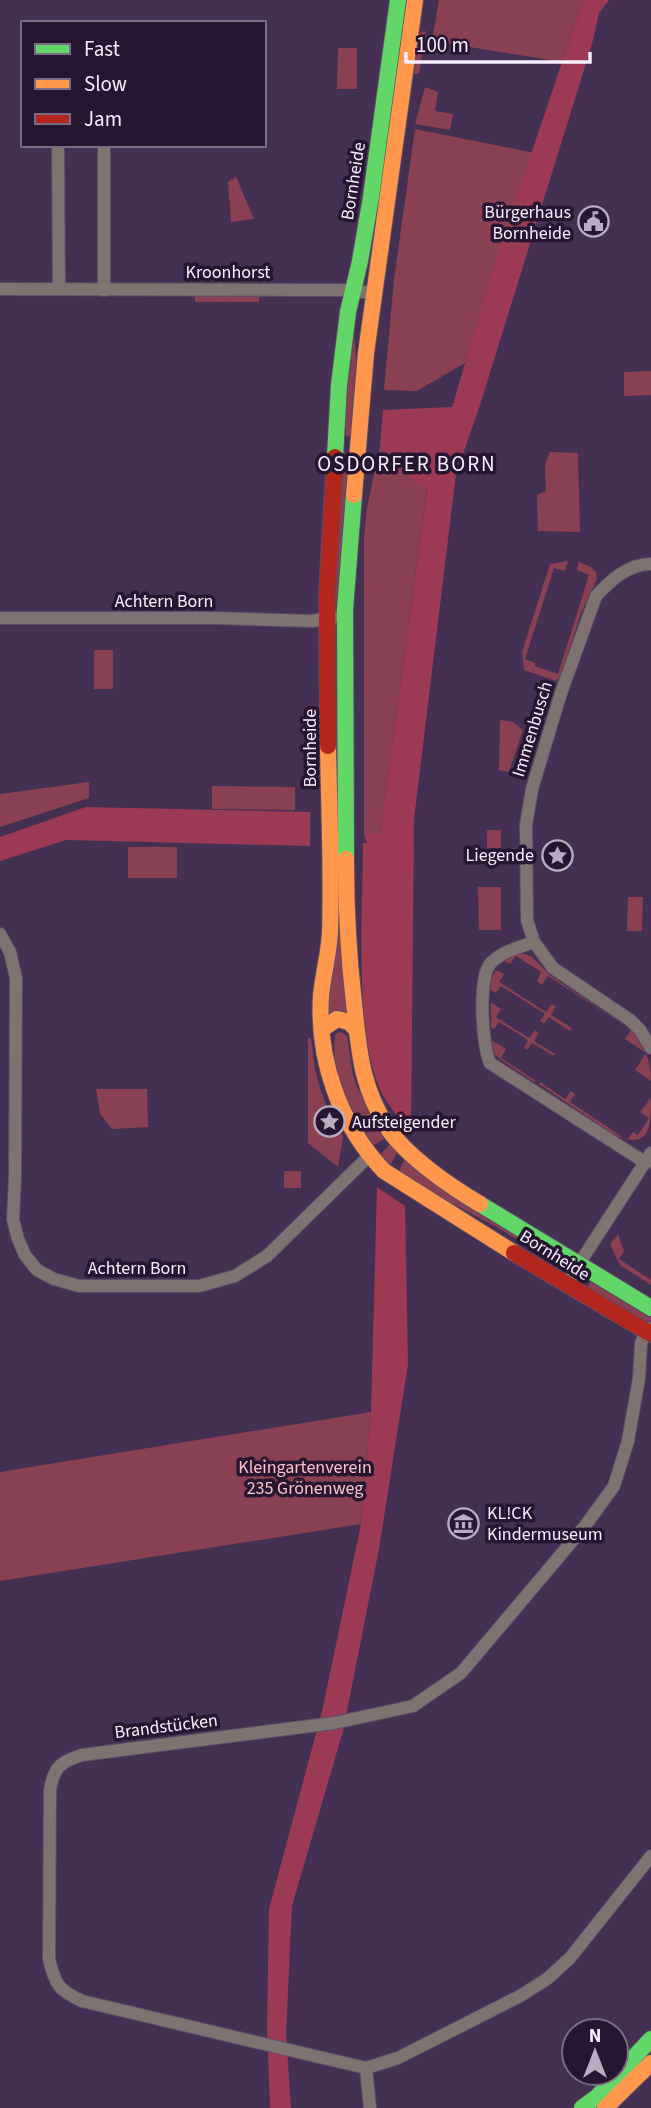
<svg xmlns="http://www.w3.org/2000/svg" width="651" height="2108" viewBox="0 0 651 2108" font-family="'Source Sans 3',sans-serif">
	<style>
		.green { fill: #884052 }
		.forest { fill: #9c3a55 }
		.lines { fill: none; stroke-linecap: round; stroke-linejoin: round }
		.street-casing { stroke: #5c4d67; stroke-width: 14 }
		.fast-casing { stroke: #5c4d67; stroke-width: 18 }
		.slow-casing { stroke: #5c4d67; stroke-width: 18 }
		.jam-casing { stroke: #5c4d67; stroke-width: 18 }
		.street { stroke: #7e7371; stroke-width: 12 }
		.fast { stroke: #63d668; stroke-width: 16 }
		.slow { stroke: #ff974d; stroke-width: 16 }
		.jam { stroke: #b3261e; stroke-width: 16 }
		.labels { text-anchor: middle; stroke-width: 7; stroke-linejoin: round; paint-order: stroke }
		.street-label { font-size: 18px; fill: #f6eefd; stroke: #261631 }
		.poi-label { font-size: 18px; fill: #f6eefd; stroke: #261631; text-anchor: end }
		.park-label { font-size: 18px; fill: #fdc1c9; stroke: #261631 }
		.quarter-label { font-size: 21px; letter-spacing: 2px; fill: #f6eefd; stroke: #261631 }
	</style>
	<rect width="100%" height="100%" fill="#443052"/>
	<g class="green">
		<polygon points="439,0 583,0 562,62 432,41"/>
		<polygon points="426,31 419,74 414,74 418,42 414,35"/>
		<polygon points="338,48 357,48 357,89 337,89"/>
		<polygon points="425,87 438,92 435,111 453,114 450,130 415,124"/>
		<polygon points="415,129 535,153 465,363 417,391 384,390 394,279"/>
		<polygon points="236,177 254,219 231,222 228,182"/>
		<polygon points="195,293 259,294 259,302 195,302"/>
		<polygon points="354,331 357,374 351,437 346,436 344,400"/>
		<polygon points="651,371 651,395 624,396 624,372"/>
		<polygon points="380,446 410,480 427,488 380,835 364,834 364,538 367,508"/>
		<polygon points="550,452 578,453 580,532 538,531 537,495 546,491 545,464"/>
		<polygon points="344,453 350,453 339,602 336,603 334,601"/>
		<polygon points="568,561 565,571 554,568 525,659 535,663 535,666 558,674 589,575 577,570 579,562 591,567 596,572 597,579 581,613 561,676 556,681 524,670 522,652 550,564"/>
		<rect x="94" y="650" width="19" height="39"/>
		<polygon points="500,720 513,722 523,730 509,772 499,770"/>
		<polygon points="89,782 89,798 0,827 0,794"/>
		<polygon points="212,786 295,787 295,810 212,809"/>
		<rect x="487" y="830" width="14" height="18"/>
		<polygon points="334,844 352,1015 327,1016"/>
		<rect x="128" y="847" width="49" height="31"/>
		<polygon points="478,887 501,887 501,930 479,930"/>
		<polygon points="628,897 643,897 642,931 627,931"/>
		<path d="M516 954H526L532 957 551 976 631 1030C644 1046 651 1060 651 1081L635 1070 646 1053 625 1039 631 1030 548 976 542 985 537 981 541 972 516 956 510 964 504 961Z"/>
		<polygon points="496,970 504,974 499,982 546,1012 552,1004 556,1007 551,1015 572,1028 570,1031 549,1017 544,1024 540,1021 545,1014 501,986 496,993 490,989 491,979"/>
		<polygon points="491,1002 501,1009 496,1017 529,1038 535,1030 539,1033 534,1041 555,1054 554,1056 532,1043 527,1050 524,1048 528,1040 499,1022 494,1029 491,1027"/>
		<path d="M339 1032 343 1033 347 1036 353 1075 358 1090 368 1099 389 1136 369 1148C351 1112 330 1077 335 1035Z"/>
		<polygon points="308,1038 311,1038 315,1069 320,1088 328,1110 343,1137 338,1167 308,1143"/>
		<polygon points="491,1040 506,1049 501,1058 536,1081 534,1082 500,1059 495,1055"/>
		<path d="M540 1082 565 1099 571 1091 575 1094 570 1102 627 1140 633 1132 638 1135 649 1118 640 1112 651 1098C651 1125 651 1151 615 1135L539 1084Z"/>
		<polygon points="96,1089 147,1089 148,1127 112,1129 100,1114"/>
		<polygon points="393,1141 400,1148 388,1169 377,1158"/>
		<polygon points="407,1156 546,1252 544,1256 500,1229 397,1174"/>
		<rect x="284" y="1171" width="17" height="17"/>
		<polygon points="618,1234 624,1251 619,1259 651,1280 651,1285 620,1265 610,1244"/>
		<polygon points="591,1282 651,1314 651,1320 646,1323 593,1293 588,1286"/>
		<polygon points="371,1412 361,1524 0,1581 0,1472"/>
	</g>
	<g class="forest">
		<path d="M583 0H609L599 13 592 44 480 405 456 474 414 819 411 1134C402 1121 390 1108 383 1095 353 1041 363 907 363 843H367L364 834H380L427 489 410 480 380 446 383 410 452 407 502 240Z"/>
		<polygon points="86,807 310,812 310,846 66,840 0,861 0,837"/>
		<polygon points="377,1187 405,1206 408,1364 379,1549 343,1731 292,1906 286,2034 291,2108 270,2108 267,2028 269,1909 323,1707 361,1524 371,1412"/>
	</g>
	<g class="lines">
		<defs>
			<g id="street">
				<polyline points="58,145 59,289"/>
				<polyline points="0,289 342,290 374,293"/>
				<polyline points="104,290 104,145"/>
				<path d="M651 564C628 564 611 580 596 596L561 693 532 789 526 825 527 920 534 942 553 968 630 1020 640 1030 651 1048"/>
				<polyline points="0,618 215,618 312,621 335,617"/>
				<polyline points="0,934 10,952 16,978 15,1177 13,1220 18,1239 25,1255 37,1270 54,1279 79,1286 199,1286 235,1276 267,1256 369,1156"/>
				<path d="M534 942C520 947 500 952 490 964 478 979 482 1046 490 1063L646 1163"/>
				<polyline points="566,1284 651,1153"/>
				<path d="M651 1328 646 1331 641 1343 639 1378 628 1441 614 1486 585 1526 461 1673 413 1706 334 1723 82 1755C60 1762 54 1767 50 1790L49 1959C55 1984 58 1990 82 2001L366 2068 398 2058 520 1996 547 1979 570 1958 651 1856"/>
				<polyline points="366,2068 370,2108"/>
			</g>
			<g id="fast">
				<polyline points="335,457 339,385 348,312 360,261 371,197 398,0"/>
				<polyline points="346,859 345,609 354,495"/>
				<polyline points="480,1204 651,1308"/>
				<polyline points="582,2108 597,2097 651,2039"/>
			</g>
			<g id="slow">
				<polyline points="354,495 366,353 415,0"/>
				<path d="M328 746C329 808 332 870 330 932 329 954 323 974 321 996 317 1060 340 1125 384 1171L514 1253"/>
				<path d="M346 859C346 909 348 953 354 1003 359 1051 361 1088 389 1130 409 1158 451 1187 480 1204"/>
				<polyline points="322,1029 337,1019 349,1022 356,1029"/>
				<polyline points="605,2108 651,2063"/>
			</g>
			<g id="jam">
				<polyline points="328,746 327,595 335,457"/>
				<polyline points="514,1253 651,1334"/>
			</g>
		</defs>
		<use href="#street" class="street-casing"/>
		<use href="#fast" class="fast-casing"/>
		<use href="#slow" class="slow-casing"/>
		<use href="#jam" class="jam-casing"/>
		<use href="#street" class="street"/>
		<use href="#fast" class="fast"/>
		<use href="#slow" class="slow"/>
		<use href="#jam" class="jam"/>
	</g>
	<defs>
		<symbol id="civic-ring" viewBox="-11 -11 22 22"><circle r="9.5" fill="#261631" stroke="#b8acc1" stroke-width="1.5"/><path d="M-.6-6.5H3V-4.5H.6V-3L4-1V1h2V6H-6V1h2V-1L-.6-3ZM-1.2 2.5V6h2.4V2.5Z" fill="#b8acc1"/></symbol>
		<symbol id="sight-ring" viewBox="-11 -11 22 22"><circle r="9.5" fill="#261631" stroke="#b8acc1" stroke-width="1.5"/><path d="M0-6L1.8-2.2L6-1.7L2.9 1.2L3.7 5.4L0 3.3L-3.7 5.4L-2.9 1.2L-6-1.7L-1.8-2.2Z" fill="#b8acc1"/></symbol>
		<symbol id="museum-ring" viewBox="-11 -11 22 22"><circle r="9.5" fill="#261631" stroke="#b8acc1" stroke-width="1.5"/><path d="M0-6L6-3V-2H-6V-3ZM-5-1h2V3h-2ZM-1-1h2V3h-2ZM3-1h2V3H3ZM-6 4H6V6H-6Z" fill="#b8acc1"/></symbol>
	</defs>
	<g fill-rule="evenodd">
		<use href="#civic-ring" x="576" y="204" width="35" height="35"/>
		<use href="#sight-ring" x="540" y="838" width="35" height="35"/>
		<use href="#sight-ring" x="312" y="1104" width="35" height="35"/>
		<use href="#museum-ring" x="446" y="1506" width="35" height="35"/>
	</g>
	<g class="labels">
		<g class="street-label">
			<text transform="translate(353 181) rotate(-81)" y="6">Bornheide</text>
			<text x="228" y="278">Kroonhorst</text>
			<text x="164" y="607">Achtern Born</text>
			<text transform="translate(532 729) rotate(-73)" y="6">Immenbusch</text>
			<text transform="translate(310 748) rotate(-90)" y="6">Bornheide</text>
			<text transform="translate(555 1255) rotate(32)" y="6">Bornheide</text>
			<text x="137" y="1274">Achtern Born</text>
			<text transform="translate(166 1726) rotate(-7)" y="6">Brandstücken</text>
		</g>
		<g class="poi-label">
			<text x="571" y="218">Bürgerhaus<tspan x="571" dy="21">Bornheide</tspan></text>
			<text x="534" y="861">Liegende</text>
			<text x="352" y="1128" text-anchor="start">Aufsteigender</text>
			<text x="487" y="1519" text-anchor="start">KL!CK<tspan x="487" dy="21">Kindermuseum</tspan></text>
		</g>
		<g class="park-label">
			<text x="305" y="1473">Kleingartenverein<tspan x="305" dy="21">235 Grönenweg</tspan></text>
		</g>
		<g class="quarter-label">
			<text x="407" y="471">OSDORFER BORN</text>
		</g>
	</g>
	<rect x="21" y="21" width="245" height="126" fill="#261631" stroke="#796c83" stroke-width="2"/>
	<rect x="35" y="44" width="35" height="10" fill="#63d668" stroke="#796c83" stroke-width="2"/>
	<text x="84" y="56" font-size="21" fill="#f6eefd">Fast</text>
	<rect x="35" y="79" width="35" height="10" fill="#ff974d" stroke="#796c83" stroke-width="2"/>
	<text x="84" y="91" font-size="21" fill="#f6eefd">Slow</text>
	<rect x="35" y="114" width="35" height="10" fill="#b3261e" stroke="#796c83" stroke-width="2"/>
	<text x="84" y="126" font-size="21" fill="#f6eefd">Jam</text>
	<g transform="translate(595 2052)"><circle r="33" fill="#261631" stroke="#796c83" stroke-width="2"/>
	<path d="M0-5L12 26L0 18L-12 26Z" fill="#b8acc1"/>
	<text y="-10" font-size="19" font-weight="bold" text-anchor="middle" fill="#f6eefd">N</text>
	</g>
	<path d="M406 52v10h184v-10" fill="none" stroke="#f6eefd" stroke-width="3.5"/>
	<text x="416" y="52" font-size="21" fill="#f6eefd" stroke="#261631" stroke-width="5" paint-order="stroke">100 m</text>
</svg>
